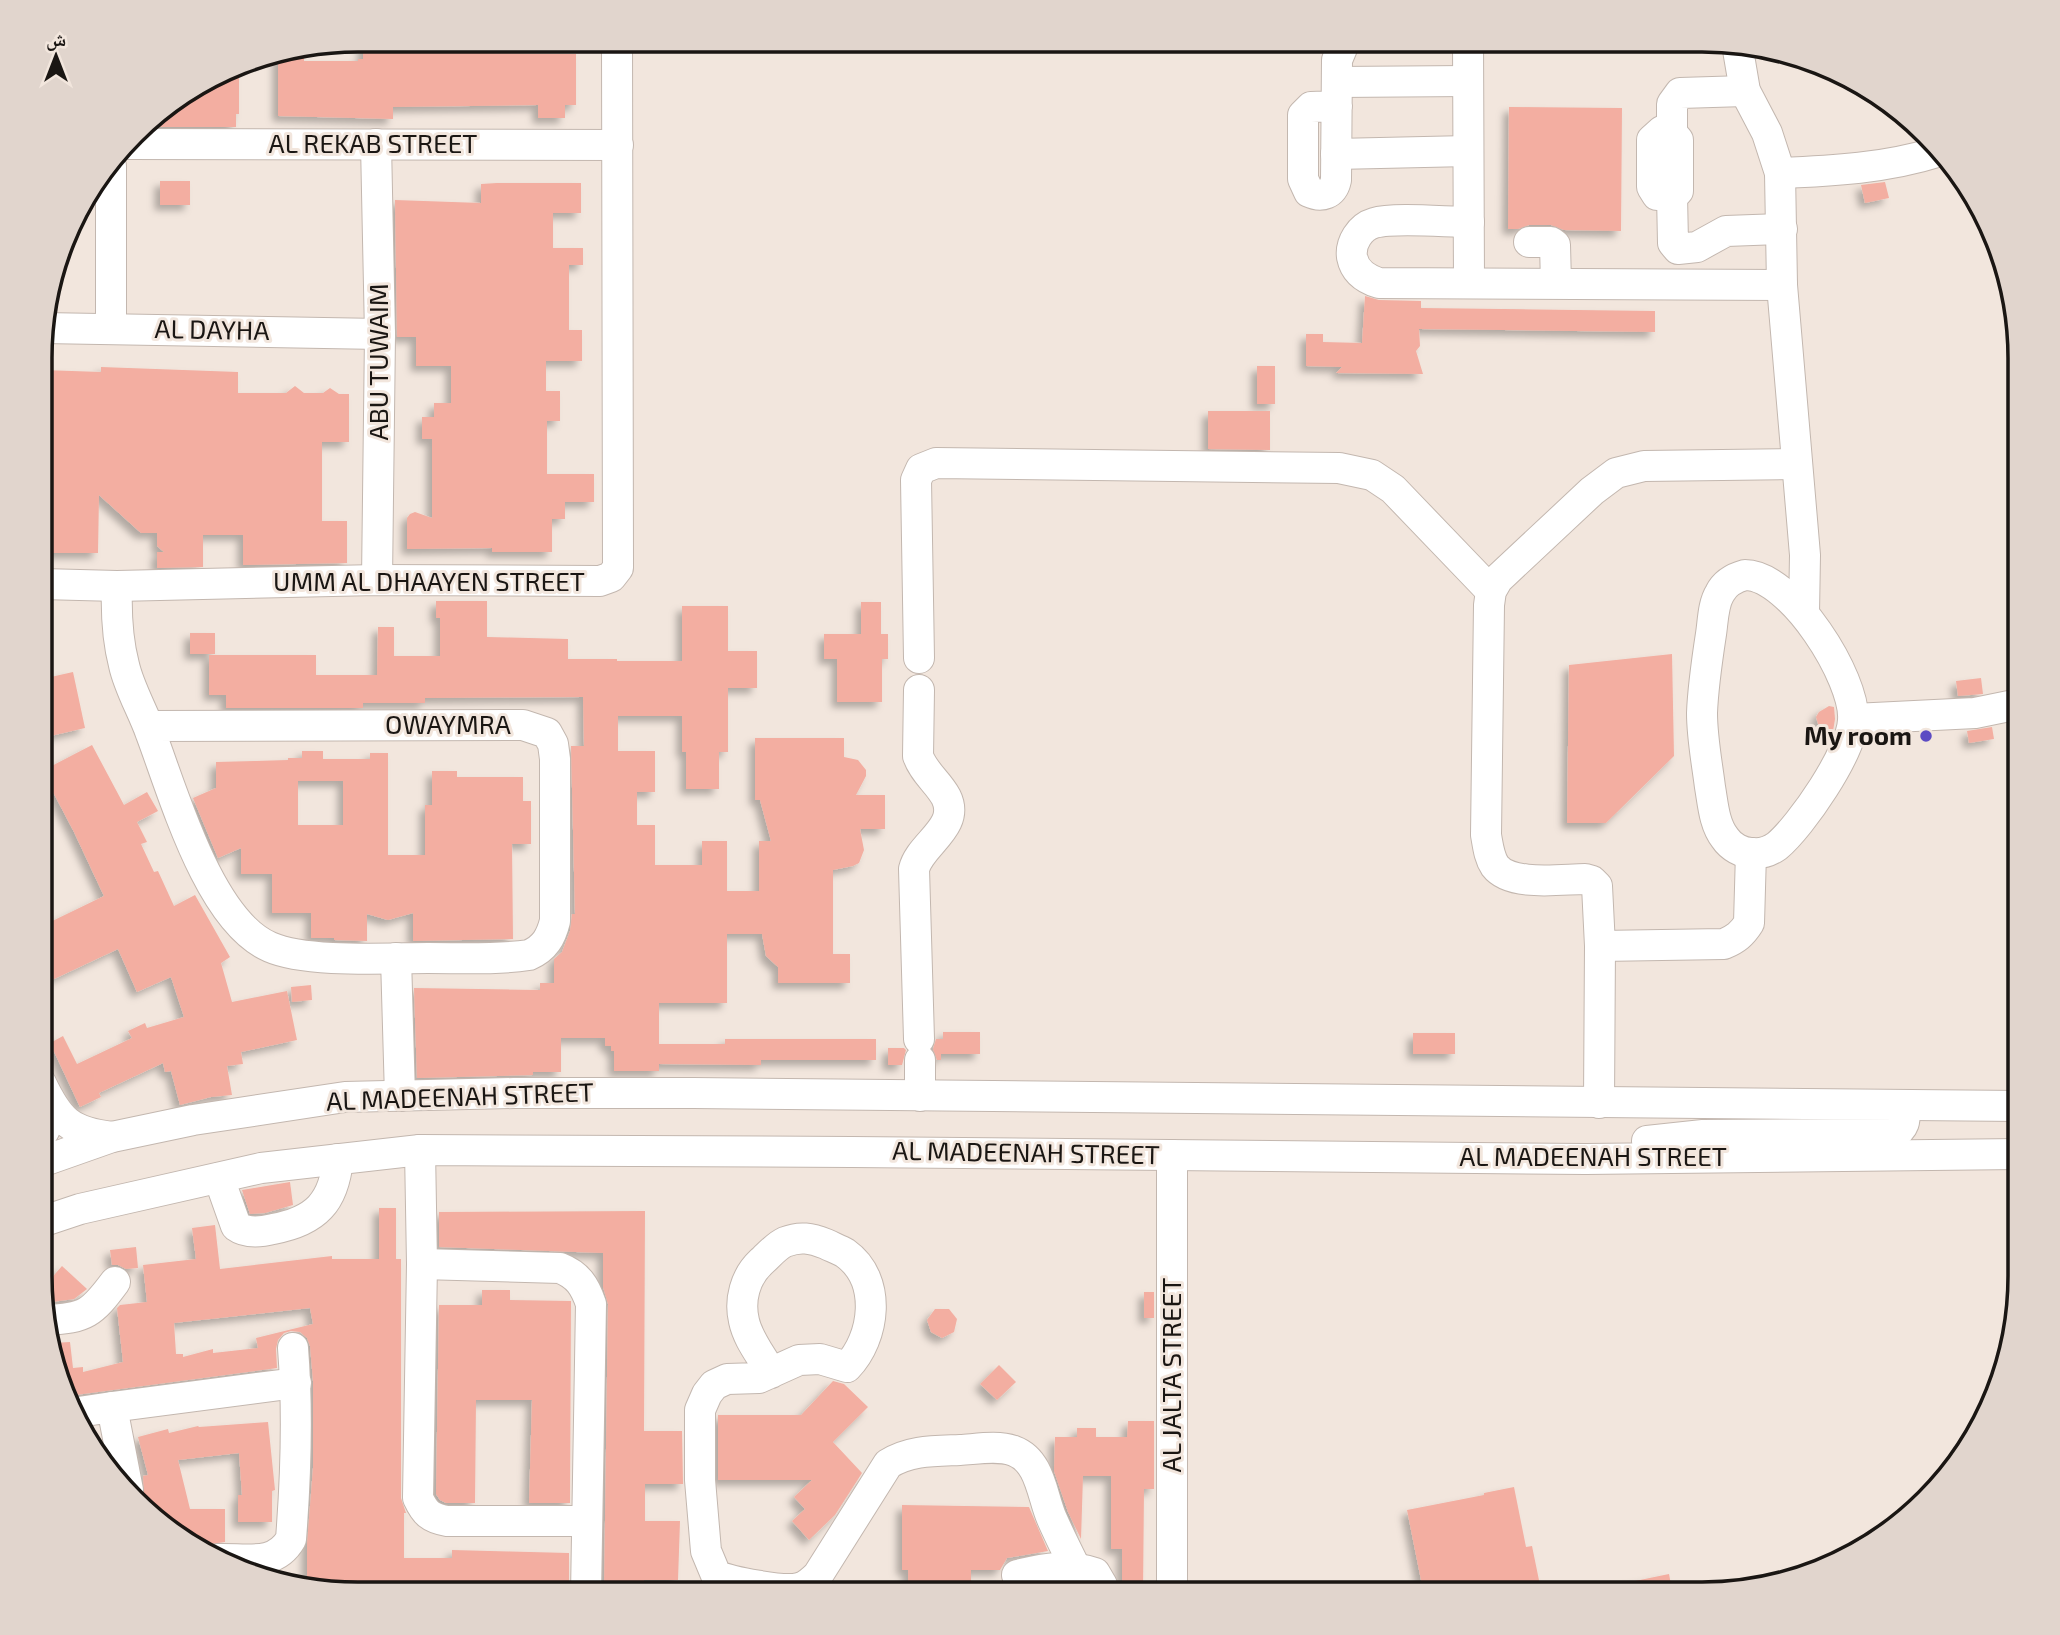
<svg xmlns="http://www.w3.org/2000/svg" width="2060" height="1635" viewBox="0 0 2060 1635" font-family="'Exo 2','Noto Naskh Arabic',sans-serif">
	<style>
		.building { fill: #f3aea1; fill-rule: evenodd; filter: url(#shadow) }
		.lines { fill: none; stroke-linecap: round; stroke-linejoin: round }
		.minor-casing { stroke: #c3b7af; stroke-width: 32 }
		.minor { stroke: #fff; stroke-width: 30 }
		.poi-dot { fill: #5c4bc3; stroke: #f2e6dd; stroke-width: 2.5 }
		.labels { text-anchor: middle; stroke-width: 6; stroke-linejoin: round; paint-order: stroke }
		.street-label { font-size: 26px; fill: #1a1613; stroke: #f2e6dd }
		.poi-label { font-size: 26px; font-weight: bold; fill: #1a1613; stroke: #f2e6dd; text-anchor: end }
		.rim { fill: none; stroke: #1a1613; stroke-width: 3.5 }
	</style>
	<defs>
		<filter id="shadow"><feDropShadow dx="-5.5" dy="5.5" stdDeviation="3.5" flood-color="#0004"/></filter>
	</defs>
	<rect width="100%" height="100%" fill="#f2e6dd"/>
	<g class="building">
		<polygon points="363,40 395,40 395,52 576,54 576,105 565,105 565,118 538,118 538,105 393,107 393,119 278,116 278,54 304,49 304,61 358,61 358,59 363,59"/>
		<polygon points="239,67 239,114 236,114 236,127 146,127 149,119"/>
		<polygon points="1509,107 1622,108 1621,231 1564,230 1551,225 1529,225 1518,229 1508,229"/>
		<rect x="160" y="181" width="30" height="24"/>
		<polygon points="1885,182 1889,198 1865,203 1861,185"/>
		<polygon points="497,183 581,183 581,213 553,213 553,248 583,248 583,265 569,265 569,330 582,330 582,361 546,361 546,391 560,391 560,421 547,421 547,474 594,474 594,502 565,502 565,519 552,519 552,552 492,552 492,548 407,549 407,518 410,514 415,512 432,518 432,439 422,439 422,417 434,417 434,403 451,403 451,366 416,366 416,337 397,337 395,200 481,203 481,184"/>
		<polygon points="1365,296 1379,300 1421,301 1421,308 1655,311 1655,332 1419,329 1420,346 1416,351 1423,374 1336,373 1342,367 1306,366 1306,334 1323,334 1323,342 1362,343"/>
		<rect x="1257" y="366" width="18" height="38"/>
		<polygon points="101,367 238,372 238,393 286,393 295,386 304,393 323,393 330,388 339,394 349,394 349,442 322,442 322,521 347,521 347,563 243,565 243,535 203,535 203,567 157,568 157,552 164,552 157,546 157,533 141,533 99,495 98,553 43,553 43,370 101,372"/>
		<polygon points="1208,411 1270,411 1270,450 1208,449"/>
		<polygon points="436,601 487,601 487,637 568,639 568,659 617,659 617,661 682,661 682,606 728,606 728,651 757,651 757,688 728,688 728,752 719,752 719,789 686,789 686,752 682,752 682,716 618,716 618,751 655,751 655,792 637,792 637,825 655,825 655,865 702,865 702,841 727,841 727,891 759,891 759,841 771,841 760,800 755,800 755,738 844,738 844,757 858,760 866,770 866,776 856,795 885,795 885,829 860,829 864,850 859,863 853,866 833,870 833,954 850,954 850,983 778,983 778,967 766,956 762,934 727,934 727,1003 659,1003 659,1044 725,1044 725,1039 876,1039 876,1060 761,1060 761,1065 659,1064 659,1071 614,1071 614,1051 611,1051 611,1046 605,1046 605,1038 561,1038 561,1072 533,1072 533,1075 417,1078 414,988 540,990 540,983 554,983 554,959 562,952 570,931 572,914 575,914 571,746 584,746 583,697 425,698 425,703 363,703 363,708 226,708 226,695 209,695 209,655 316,655 316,675 377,675 378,627 394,627 394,656 440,656 440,618 436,618"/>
		<polygon points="861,602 881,602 881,634 888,634 888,659 882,659 882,702 837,702 837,659 824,659 824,634 861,634"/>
		<rect x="190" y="633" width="25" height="21"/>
		<polygon points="1672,654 1674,756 1606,823 1567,823 1569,665"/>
		<polygon points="73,672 85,728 42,738 42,679"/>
		<polygon points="1981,678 1983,694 1958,696 1956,681"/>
		<polygon points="1829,706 1834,707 1835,719 1833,731 1830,732 1819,727 1816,717 1819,712"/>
		<polygon points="1992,727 1994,739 1969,743 1967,731"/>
		<polygon points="92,745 124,805 147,792 158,811 137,822 147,842 141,844 154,872 158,871 174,906 195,895 230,957 221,963 232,1002 287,991 297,1040 241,1052 243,1064 227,1066 232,1095 211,1097 180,1105 171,1071 165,1072 163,1063 99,1093 101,1097 80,1107 50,1043 63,1036 77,1064 132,1038 128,1031 145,1023 147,1028 184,1017 171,977 137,992 118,949 52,980 42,958 42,926 104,896 74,832 42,771"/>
		<path d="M302 751H323V759H370V753H388V855H425V805H432V771H457V777H523V801H531V844H512L513 939 413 941V913L388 920 367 914V941L334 940V938H311V913H272V874H241V848L218 858 193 798 216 788V762L288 760V758H302ZM298 781H343V825H298Z"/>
		<polygon points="311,985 312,1000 292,1002 291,987"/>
		<polygon points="943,1032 980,1032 980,1054 941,1054 941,1060 937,1060 933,1049 936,1039 943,1039"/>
		<rect x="1413" y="1033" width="42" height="21"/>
		<polygon points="888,1048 904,1048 906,1050 902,1065 888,1065"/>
		<polygon points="290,1182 293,1205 265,1213 250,1214 242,1190"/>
		<path d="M379 1208H396V1259H401V1498L406 1513H404V1558H452V1550L569 1553V1594H529V1590H428V1594H338L307 1587V1544L313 1468V1381L310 1346 307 1338 300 1332 291 1331 284 1333 278 1340 276 1349 277 1368 68 1396 53 1343 70 1342 73 1368 83 1367V1372L123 1362 117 1308 120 1305 147 1302 143 1265 196 1259 192 1228 215 1225 220 1269 332 1256V1259H379ZM310 1308 313 1324 256 1338 258 1348 213 1353V1349L183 1357V1354H176L174 1323Z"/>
		<polygon points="645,1211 644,1431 682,1431 683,1484 645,1484 645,1521 680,1521 678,1580 644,1580 644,1594 604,1594 608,1304 603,1287 603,1253 439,1247 439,1212"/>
		<polygon points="136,1247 138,1268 126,1269 118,1265 112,1265 110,1250"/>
		<polygon points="62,1266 87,1289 74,1299 52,1302 41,1290"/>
		<polygon points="482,1290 510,1290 510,1300 571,1301 570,1503 529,1503 532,1400 476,1400 475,1503 446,1503 440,1500 436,1494 439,1305 482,1305"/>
		<rect x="1144" y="1292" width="10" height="26"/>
		<polygon points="935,1309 949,1309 957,1319 954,1332 942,1338 931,1332 927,1320"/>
		<polygon points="999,1365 1016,1382 997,1400 980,1384"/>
		<polygon points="833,1381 844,1384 868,1407 833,1442 862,1473 835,1515 809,1540 792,1521 805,1509 794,1497 812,1480 718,1480 718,1415 801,1415"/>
		<polygon points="1128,1421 1154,1421 1154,1489 1144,1489 1143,1594 1122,1594 1122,1549 1111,1549 1111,1476 1083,1476 1081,1539 1068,1512 1054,1471 1055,1437 1077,1437 1077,1428 1096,1428 1096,1437 1127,1437"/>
		<polygon points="268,1422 275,1490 272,1491 272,1522 238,1522 238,1495 242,1495 239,1453 178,1460 190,1509 225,1509 225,1542 210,1544 203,1550 149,1516 144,1496 143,1476 148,1475 138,1437 168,1429 169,1433 198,1426 199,1427"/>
		<polygon points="1514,1487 1526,1547 1532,1546 1542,1595 1516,1595 1515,1581 1447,1595 1424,1595 1407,1510 1484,1495 1484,1493"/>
		<polygon points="902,1505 1029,1507 1048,1551 1007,1558 1000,1570 971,1570 971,1594 908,1594 908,1570 902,1570"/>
		<polygon points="1669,1574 1673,1595 1607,1595 1606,1587"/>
	</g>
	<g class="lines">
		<defs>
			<g id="minor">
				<polyline points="1468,41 1469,283"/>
				<polyline points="1737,44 1745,91 1767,133 1780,173 1782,285 1805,555 1804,613"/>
				<polyline points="1337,82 1468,81"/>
				<path d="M1337 106 1311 107 1303 115V179L1309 192C1322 198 1333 194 1336 180L1337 60 1345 41"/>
				<polygon points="1662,131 1672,133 1678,140 1678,191 1674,195 1657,195 1652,187 1652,140"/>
				<polyline points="1672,133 1672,104 1680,93 1745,91"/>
				<polyline points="129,144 618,145"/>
				<polyline points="376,144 380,334 377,580"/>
				<polyline points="1336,154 1468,151"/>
				<polyline points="111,166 111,328"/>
				<path d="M1780 173C1832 171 1887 168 1937 152"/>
				<polyline points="1672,195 1673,243 1678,249 1697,247 1726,231 1782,229"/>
				<path d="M1469 222C1446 222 1394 217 1374 223 1360 227 1350 243 1352 257 1355 272 1366 279 1379 283L1782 285"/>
				<polyline points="1529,242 1551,242 1555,245 1556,283"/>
				<polyline points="43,328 380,334"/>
				<path d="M1745 575C1791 575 1856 679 1853 720 1852 752 1801 826 1777 846 1770 851 1761 854 1752 853 1742 853 1731 847 1725 838 1714 824 1713 804 1710 787 1707 763 1702 738 1702 713 1703 687 1707 660 1711 634 1713 621 1713 604 1720 593 1725 583 1734 578 1745 575Z"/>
				<polyline points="42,584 117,586 377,580 600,581 611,577 618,568 617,40"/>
				<path d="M117 586C116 613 117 638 124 665 129 688 143 711 151 734 173 792 209 921 270 947 306 963 388 958 428 958 462 958 496 960 529 955 545 948 551 937 555 921V759L553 744 547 733 523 725 148 726"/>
				<polyline points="919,658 916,480 921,469 936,463 1339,468 1372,475 1393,489 1491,591"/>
				<path d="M919 690 918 756C924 773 938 782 946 797 961 827 920 844 914 869L919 1039"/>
				<polyline points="1854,719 1975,713 2019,704"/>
				<path d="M1600 946 1724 944C1736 939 1742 934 1749 923L1751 853"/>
				<polyline points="396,958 400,1096"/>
				<polyline points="920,1060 920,1096"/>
				<path d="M41 1083C59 1121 70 1132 112 1137"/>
				<path d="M1599 1103 1600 946 1597 886 1592 881 1585 879C1562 879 1511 887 1495 866 1489 857 1488 846 1486 835L1489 605 1491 591 1498 579 1592 491 1616 473 1644 466 1797 464"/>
				<polyline points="41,1136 45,1129 50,1102"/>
				<path d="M1647 1141 1703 1135 1893 1134C1906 1128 1905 1119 1905 1106"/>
				<path d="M420 1150 422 1264 418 1498C425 1513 430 1518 447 1521H586"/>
				<polyline points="41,1162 112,1137 193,1120 345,1097 514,1093 693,1093 2019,1106"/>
				<path d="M219 1178 236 1226C247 1234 261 1232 273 1229 316 1221 334 1202 338 1159"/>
				<polyline points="41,1222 80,1209 261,1168 420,1150 852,1152 1586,1159 2019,1154"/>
				<path d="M422 1264 560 1268C578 1275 585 1286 591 1304L586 1594"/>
				<path d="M47 1320C86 1318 92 1313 115 1282"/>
				<path d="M771 1373C762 1356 748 1340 744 1321 739 1300 745 1277 761 1262 768 1256 776 1246 785 1242 800 1236 811 1238 826 1244 832 1247 840 1250 845 1253 883 1280 875 1338 847 1367L820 1359 799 1360 759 1378 727 1379 714 1385 707 1394 700 1410V1480L706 1551 716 1575C731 1582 784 1592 799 1588 807 1586 812 1581 818 1575L888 1464C910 1450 935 1451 960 1450 977 1449 998 1445 1014 1451 1041 1461 1042 1497 1052 1519 1059 1535 1067 1551 1075 1567"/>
				<polyline points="112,1407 296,1383"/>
				<polyline points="72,1413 112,1407 128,1490"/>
				<path d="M218 1559C247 1558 275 1567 291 1539 296 1475 298 1411 293 1348"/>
				<path d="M1017 1575C1047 1568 1066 1564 1095 1573L1102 1585 1103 1594"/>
				<polyline points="1172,1594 1172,1155"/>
			</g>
		</defs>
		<use href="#minor" class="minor-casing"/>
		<use href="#minor" class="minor"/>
	</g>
	<circle class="poi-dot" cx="1926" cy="736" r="7"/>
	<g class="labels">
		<g class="street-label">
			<text x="373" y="153">AL REKAB STREET</text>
			<text transform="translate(212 330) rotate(1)" y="9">AL DAYHA</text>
			<text transform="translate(379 362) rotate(-90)" y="9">ABU TUWAIM</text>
			<text x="429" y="591">UMM AL DHAAYEN STREET</text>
			<text x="448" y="734">OWAYMRA</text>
			<text transform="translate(460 1097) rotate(-2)" y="9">AL MADEENAH STREET</text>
			<text transform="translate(1026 1153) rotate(1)" y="9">AL MADEENAH STREET</text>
			<text x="1593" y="1166">AL MADEENAH STREET</text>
			<text transform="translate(1172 1375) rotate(-90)" y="9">AL JALTA STREET</text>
		</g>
		<g class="poi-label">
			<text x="1912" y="745">My room</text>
		</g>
	</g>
	<path d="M0 0H2060V1635H0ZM358 52H1702A306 306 0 0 1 2008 358V1276A306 306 0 0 1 1702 1582H358A306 306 0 0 1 52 1276V358A306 306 0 0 1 358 52Z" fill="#e1d5cd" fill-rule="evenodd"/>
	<path class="rim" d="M358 52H1702A306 306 0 0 1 2008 358V1276A306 306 0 0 1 1702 1582H358A306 306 0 0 1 52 1276V358A306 306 0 0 1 358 52Z"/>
	<g transform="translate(56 56)" stroke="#f2e6dd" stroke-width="5" paint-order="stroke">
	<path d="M0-5L12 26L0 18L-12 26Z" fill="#1a1613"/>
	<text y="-10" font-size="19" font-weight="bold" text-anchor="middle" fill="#1a1613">ش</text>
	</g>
</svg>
